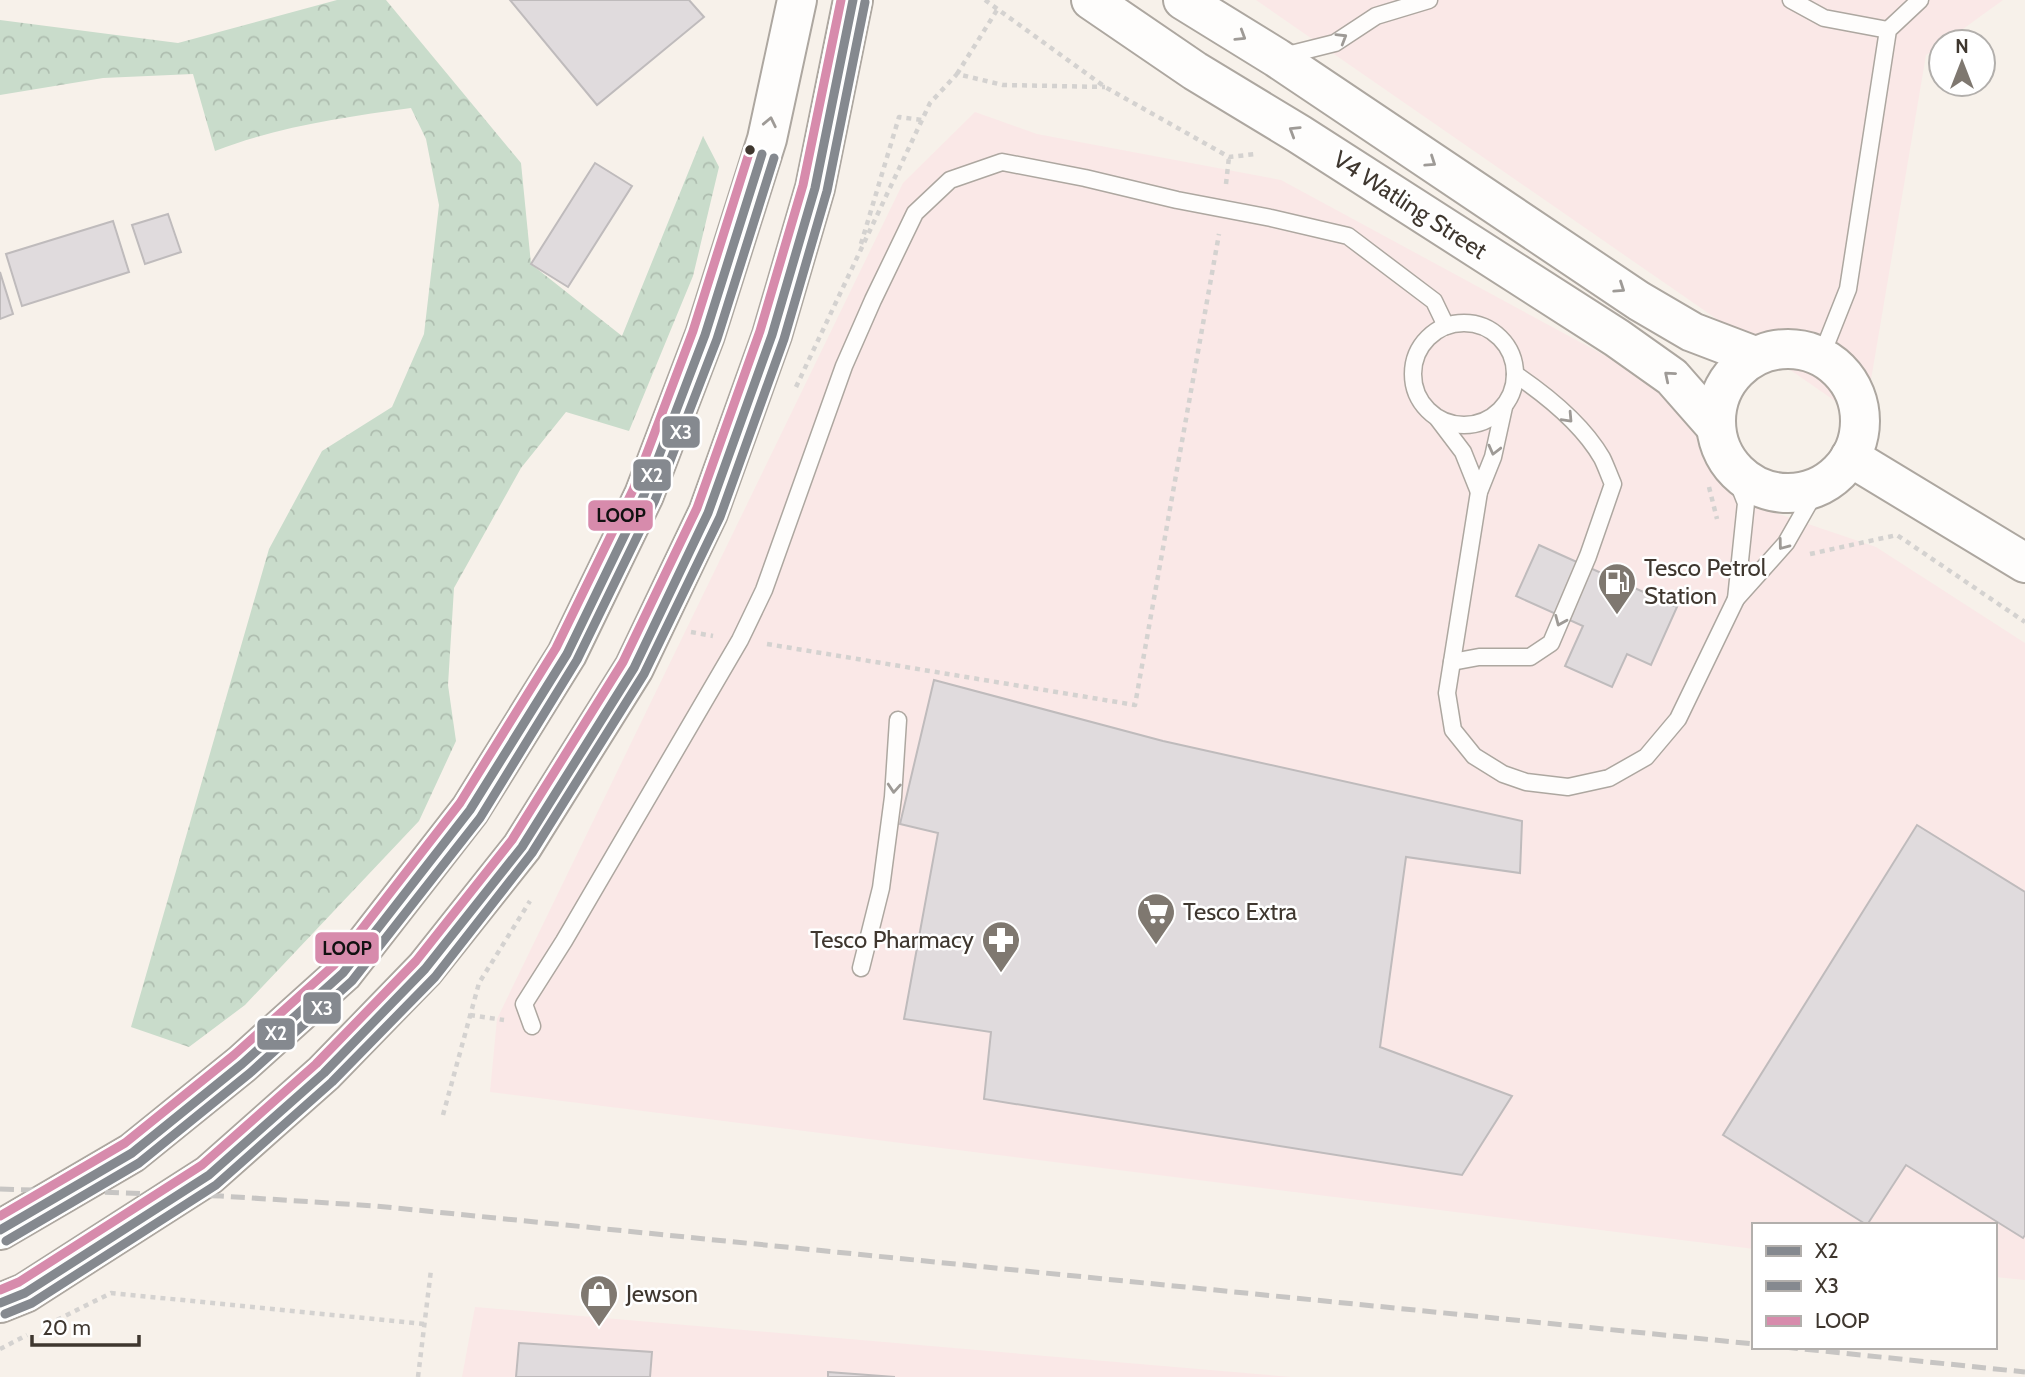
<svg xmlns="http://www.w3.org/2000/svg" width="2025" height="1377" viewBox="0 0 2025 1377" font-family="Cabin,sans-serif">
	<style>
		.commercial { fill: #fae8e7 }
		.forest { fill: url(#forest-crowns) }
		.building { fill: #e0dbdd; stroke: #bfbbbc; stroke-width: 2 }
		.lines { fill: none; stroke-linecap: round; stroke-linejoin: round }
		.lane-casing { stroke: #ada7a0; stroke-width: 19 }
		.secondary-casing { stroke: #ada7a0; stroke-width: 42 }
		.path { stroke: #d4d2d0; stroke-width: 4.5; stroke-dasharray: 5 5; stroke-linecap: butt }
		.lane { stroke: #fefdfc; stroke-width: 16 }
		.secondary { stroke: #fefdfc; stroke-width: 38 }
		.rail { stroke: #c7c5c3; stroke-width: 5; stroke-dasharray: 14 7; stroke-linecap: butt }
		.bus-1-casing { stroke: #fff; stroke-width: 14 }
		.bus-2-casing { stroke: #fff; stroke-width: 14 }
		.bus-3-casing { stroke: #fff; stroke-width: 14 }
		.bus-1 { stroke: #85898f; stroke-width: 9 }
		.bus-2 { stroke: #85898f; stroke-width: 9 }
		.bus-3 { stroke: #d78bac; stroke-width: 9 }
		.oneway { stroke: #9e9a96 }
		.bus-dot { fill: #3f372f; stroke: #fff; stroke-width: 2.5 }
		.labels { text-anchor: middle; stroke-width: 5; stroke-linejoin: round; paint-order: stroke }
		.street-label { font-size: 24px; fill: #3f372f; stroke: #fff }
		.poi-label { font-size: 24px; fill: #3f372f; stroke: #fff; text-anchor: start }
		.line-badge { stroke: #fff; stroke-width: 2.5 }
		.badge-label { font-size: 19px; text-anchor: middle; font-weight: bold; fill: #fff }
		.pale-badge-label { font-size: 19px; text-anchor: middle; font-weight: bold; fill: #111 }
	</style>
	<defs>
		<pattern id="forest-crowns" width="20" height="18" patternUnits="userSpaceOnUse" patternTransform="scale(1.75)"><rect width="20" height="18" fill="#c9dccb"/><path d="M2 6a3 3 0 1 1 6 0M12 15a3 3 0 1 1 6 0" fill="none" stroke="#aebdaf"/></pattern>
	</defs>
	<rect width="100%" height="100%" fill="#f7f1ea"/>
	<g class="commercial">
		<polygon points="1256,0 2003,0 1945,42 1941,42 1941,45 1926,55 1864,421"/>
		<polygon points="975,112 1037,134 1281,180 1665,388 1746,503 1876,547 2025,643 2025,1280 1995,1277 1995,1225 1754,1225 1754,1249 490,1092 497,1019 903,183"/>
		<polygon points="475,1307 1291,1377 462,1377"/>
	</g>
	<path class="forest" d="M337 0H386L521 163 531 264 622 336 703 136 719 167 693 276 629 431 566 412 521 468 454 588 448 685 456 741 419 821 245 1005 189 1047 131 1027 269 549 322 451 392 407 424 334 439 205 426 139 411 108C344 117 277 127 215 151L193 74 103 78 0 95V20L178 43Z"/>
	<g class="building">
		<polygon points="510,0 689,0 704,17 597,105"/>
		<polygon points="595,163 632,186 568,287 531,264"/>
		<polygon points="168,214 181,252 145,264 132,225"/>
		<polygon points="113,221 129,272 22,306 6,254"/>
		<polygon points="0,272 13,314 0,319"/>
		<polygon points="1539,545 1677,607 1651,665 1627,654 1612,687 1565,666 1583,626 1516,596"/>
		<polygon points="934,680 1163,741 1522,821 1520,873 1406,857 1380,1047 1512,1096 1462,1175 984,1099 991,1032 904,1019 938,833 900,824"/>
		<polygon points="1917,825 2025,892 2025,1235 2023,1238 1906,1165 1867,1225 1723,1135"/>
		<polygon points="519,1343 652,1352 650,1377 516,1377"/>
		<polygon points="828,1372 895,1377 828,1377"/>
	</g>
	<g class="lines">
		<defs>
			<g id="lane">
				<polyline points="1791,0 1824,18 1888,30"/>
				<polyline points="1283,56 1335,43 1376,16 1429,0"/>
				<circle cx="1464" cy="374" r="51"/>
				<polyline points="1821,357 1848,289 1888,30 1920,0"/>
				<polyline points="1504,407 1493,457 1479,492 1447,693 1453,730 1474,756 1503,774 1526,782 1568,787 1609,778 1646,757 1678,719 1736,599 1786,543 1818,487"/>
				<polyline points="1438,419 1463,452 1479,492"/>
				<polyline points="1731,465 1746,503 1736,599"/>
				<path d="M1452 662 1479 657H1530L1551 643 1588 556 1613 484C1609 475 1606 466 1602 458 1583 425 1546 395 1515 374"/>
				<polyline points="861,968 881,888 893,797 898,720"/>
				<polyline points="532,1026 524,1004 564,941 740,640 764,590 844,366 873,300 915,213 950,180 1002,162 1085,178 1177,200 1271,218 1348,236 1434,301 1446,326"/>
			</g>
			<g id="secondary">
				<polyline points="1091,0 1195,71 1299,134 1617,338 1672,377 1715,426"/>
				<polyline points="1183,0 1277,58 1639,301 1692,332 1755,356"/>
				<circle cx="1788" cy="421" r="72"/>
				<polyline points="1850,457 2025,563"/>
				<polyline points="0,1230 132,1153 242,1064 343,973 470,810 567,654 644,495 705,335 767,139 797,0"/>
				<polyline points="0,1303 25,1293 209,1175 324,1073 425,969 522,847 634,668 708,513 772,335 815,188 853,0"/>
			</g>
		</defs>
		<use href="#lane" class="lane-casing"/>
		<use href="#secondary" class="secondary-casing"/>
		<g class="path">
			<polyline points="985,0 1105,87 1229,157 1256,154"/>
			<polyline points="957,74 997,10"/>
			<polyline points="1226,184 1229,157"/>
			<polyline points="861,244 899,117 922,120"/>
			<polyline points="796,387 930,103 957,74 1003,85 1105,87"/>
			<polyline points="1709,487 1717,519"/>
			<polyline points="1810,554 1897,535 2025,622"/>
			<polyline points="691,632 713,636"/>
			<polyline points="767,644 1135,705 1219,234"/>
			<polyline points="470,1015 504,1020"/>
			<polyline points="443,1115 479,983 530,901"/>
			<polyline points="57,1320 111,1293 424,1324"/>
			<polyline points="0,1349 27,1335"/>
			<polyline points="418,1377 431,1270"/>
		</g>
		<use href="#lane" class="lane"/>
		<use href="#secondary" class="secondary"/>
		<g class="rail">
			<polyline points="0,1189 221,1196 376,1206 1754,1344"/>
			<polyline points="1784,1347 2025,1372"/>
		</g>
		<defs>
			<g id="bus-1">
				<polyline points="0,1230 132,1153 242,1064 343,973 470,810 567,654 644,495 705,335 762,154"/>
				<polyline points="0,1303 25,1293 209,1175 324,1073 425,969 522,847 634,668 708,513 772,335 815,188 853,0"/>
			</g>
			<g id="bus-2">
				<polyline points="6,1241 139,1163 250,1073 352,981 480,818 577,660 655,500 717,339 774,158"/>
				<polyline points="5,1314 32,1303 216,1185 332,1082 435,977 532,853 644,674 720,517 784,339 827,191 865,2"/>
			</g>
			<g id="bus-3">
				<polyline points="0,1216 125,1143 234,1055 334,965 460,803 556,648 633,490 693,331 750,150"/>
				<polyline points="0,1290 19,1282 202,1165 316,1064 416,961 512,840 623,662 697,508 760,331 803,185 841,0"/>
			</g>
		</defs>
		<use href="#bus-1" class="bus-1-casing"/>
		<use href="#bus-2" class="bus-2-casing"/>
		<use href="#bus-3" class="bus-3-casing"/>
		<use href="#bus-1" class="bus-1"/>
		<use href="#bus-2" class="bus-2"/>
		<use href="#bus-3" class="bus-3"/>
	</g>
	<defs><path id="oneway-chevron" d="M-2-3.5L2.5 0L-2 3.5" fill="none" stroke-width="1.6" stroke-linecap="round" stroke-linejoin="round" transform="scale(1.75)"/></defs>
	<g class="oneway">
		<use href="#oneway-chevron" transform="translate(1241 36) rotate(32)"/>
		<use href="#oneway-chevron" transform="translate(1342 38) rotate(-31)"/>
		<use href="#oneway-chevron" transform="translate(770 122) rotate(-78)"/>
		<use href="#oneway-chevron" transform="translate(1294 131) rotate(-148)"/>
		<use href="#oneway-chevron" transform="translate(1431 162) rotate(34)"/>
		<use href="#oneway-chevron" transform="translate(1620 288) rotate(34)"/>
		<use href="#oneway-chevron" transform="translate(1669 376) rotate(-140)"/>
		<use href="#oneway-chevron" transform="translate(1568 418) rotate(47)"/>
		<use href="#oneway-chevron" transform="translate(1494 450) rotate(104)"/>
		<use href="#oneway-chevron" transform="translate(1783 545) rotate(127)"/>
		<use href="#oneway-chevron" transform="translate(1560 621) rotate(113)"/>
		<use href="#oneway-chevron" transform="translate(894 788) rotate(94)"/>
	</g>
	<defs>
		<symbol id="fuel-pin" viewBox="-11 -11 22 30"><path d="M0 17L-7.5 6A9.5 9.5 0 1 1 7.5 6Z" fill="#7f7870" stroke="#fff"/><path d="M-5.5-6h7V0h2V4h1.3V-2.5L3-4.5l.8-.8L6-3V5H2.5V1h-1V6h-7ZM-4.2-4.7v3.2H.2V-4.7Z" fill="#fff"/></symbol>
		<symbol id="supermarket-pin" viewBox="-11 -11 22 30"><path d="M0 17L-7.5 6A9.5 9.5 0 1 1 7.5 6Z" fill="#7f7870" stroke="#fff"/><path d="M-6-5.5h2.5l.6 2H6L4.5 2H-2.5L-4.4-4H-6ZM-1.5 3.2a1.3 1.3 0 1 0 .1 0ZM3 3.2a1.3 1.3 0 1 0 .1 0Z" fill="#fff"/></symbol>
		<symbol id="pharmacy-pin" viewBox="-11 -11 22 30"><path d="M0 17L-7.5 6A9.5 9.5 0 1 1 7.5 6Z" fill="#7f7870" stroke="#fff"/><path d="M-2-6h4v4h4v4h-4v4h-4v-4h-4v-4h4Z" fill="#fff"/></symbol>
		<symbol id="shop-pin" viewBox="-11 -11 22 30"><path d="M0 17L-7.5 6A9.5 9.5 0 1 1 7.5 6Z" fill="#7f7870" stroke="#fff"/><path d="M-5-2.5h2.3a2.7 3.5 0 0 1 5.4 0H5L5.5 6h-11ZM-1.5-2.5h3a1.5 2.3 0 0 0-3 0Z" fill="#fff"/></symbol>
	</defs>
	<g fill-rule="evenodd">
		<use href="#fuel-pin" x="1595" y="560" width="44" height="60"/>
		<use href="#supermarket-pin" x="1134" y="890" width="44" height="60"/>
		<use href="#pharmacy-pin" x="979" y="918" width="44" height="60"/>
		<use href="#shop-pin" x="577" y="1272" width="44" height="60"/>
	</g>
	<circle class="bus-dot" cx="750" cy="150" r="6"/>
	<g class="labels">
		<g class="street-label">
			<text transform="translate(1410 205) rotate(33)" y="8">V4 Watling Street</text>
		</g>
		<g class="poi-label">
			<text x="1644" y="576">Tesco Petrol<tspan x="1644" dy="28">Station</tspan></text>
			<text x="1183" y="920">Tesco Extra</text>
			<text x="974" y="948" text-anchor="end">Tesco Pharmacy</text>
			<text x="626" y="1302">Jewson</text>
		</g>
	</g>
	<g class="line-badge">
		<rect x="661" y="415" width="40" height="34" rx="7" fill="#85898f"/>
		<rect x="632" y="458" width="40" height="34" rx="7" fill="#85898f"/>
		<rect x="587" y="499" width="67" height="33" rx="7" fill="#d78bac"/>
		<rect x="314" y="931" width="66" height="34" rx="7" fill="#d78bac"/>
		<rect x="302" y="991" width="40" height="34" rx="7" fill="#85898f"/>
		<rect x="256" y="1017" width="40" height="34" rx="7" fill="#85898f"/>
	</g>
	<g class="badge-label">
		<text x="681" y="439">X3</text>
		<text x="652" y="482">X2</text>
		<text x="322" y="1015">X3</text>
		<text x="276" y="1040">X2</text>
	</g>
	<g class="pale-badge-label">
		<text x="621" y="522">LOOP</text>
		<text x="347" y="955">LOOP</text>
	</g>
	<rect x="1752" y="1223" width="245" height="126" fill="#ffffff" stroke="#b2afac" stroke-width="2"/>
	<rect x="1766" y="1246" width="35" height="10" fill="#85898f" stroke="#b2afac" stroke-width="2"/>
	<text x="1815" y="1258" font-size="21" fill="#3f372f">X2</text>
	<rect x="1766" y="1281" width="35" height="10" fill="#85898f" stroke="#b2afac" stroke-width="2"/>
	<text x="1815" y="1293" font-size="21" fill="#3f372f">X3</text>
	<rect x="1766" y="1316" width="35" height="10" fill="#d78bac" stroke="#b2afac" stroke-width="2"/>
	<text x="1815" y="1328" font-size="21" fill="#3f372f">LOOP</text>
	<g transform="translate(1962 63)"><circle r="33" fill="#ffffff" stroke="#b2afac" stroke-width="2"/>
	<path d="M0-5L12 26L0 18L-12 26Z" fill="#7f7870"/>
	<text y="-10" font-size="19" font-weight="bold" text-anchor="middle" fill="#3f372f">N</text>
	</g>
	<path d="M32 1335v10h107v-10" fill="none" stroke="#3f372f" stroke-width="3.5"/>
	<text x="42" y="1335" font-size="21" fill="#3f372f" stroke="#ffffff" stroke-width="5" paint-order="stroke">20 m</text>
</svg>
